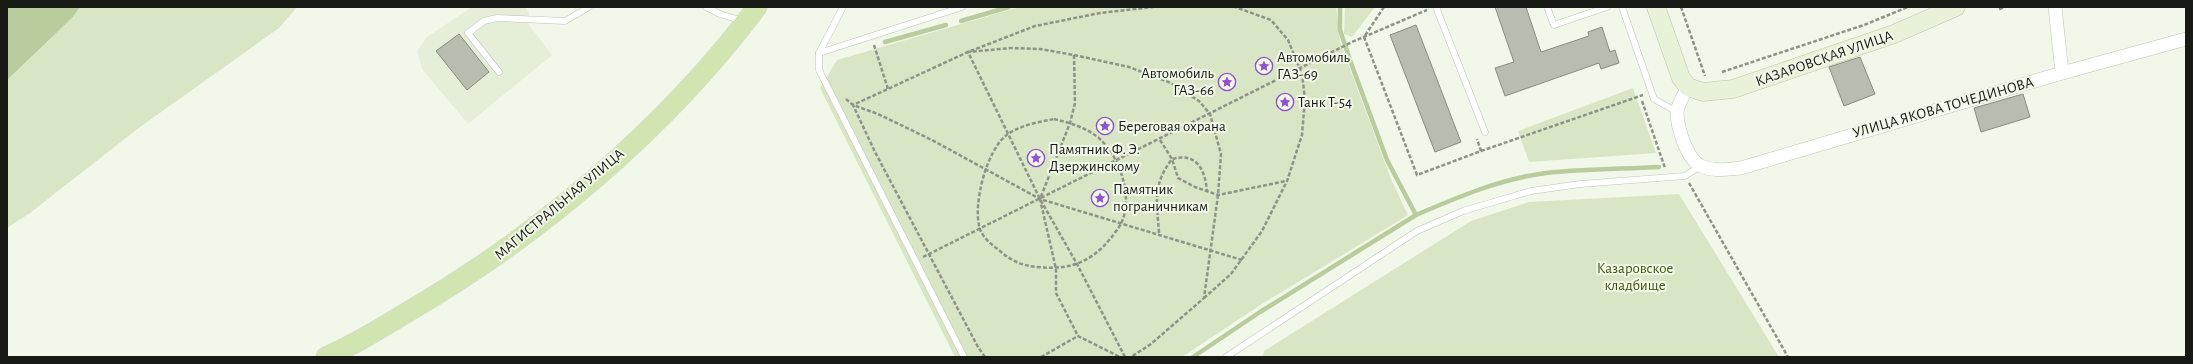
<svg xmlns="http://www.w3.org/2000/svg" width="2193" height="364" viewBox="0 0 2193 364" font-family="'Alegreya Sans',sans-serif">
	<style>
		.built { fill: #e5eed8 }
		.green { fill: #d9e6c5 }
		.water { fill: #b9cc9d }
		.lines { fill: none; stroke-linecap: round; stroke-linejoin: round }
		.stream { stroke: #b9cc9d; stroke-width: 4.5 }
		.building { fill: #b8beaf; stroke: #878d7f }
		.lane-casing { stroke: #bec4b5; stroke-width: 7 }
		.street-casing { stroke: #bec4b5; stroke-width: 14 }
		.secondary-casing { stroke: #bec4b5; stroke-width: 19 }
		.primary-casing { stroke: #dadad9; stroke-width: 21 }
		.path { stroke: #8e9388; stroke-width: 2.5; stroke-dasharray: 4 2; stroke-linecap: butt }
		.lane { stroke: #fff; stroke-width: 6 }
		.street { stroke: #fff; stroke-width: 13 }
		.secondary { stroke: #e8f2d8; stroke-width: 18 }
		.primary { stroke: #d1e5b0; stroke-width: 20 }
		.labels { text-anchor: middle; stroke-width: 4; stroke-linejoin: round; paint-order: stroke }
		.poi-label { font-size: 15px; fill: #171a14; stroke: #f1f8e9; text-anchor: start }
		.street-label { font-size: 15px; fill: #171a14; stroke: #f1f8e9 }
		.park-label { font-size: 15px; fill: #3f540d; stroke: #f1f8e9 }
	</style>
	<rect width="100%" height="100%" fill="#f1f8e9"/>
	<polygon class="built" points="472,7 525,7 529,13 527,22 552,55 468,124 422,69 417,51 427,37"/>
	<g class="green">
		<polygon points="80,7 297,7 279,28 140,127 30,213 7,228 7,80 72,18"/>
		<polygon points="1020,7 1336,7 1340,42 1391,179 1408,215 1259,306 1182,357 955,357 820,88 837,60"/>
		<polygon points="1345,7 1375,7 1352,37 1344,34"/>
		<polygon points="1633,88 1656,153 1529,162 1518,131"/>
		<polygon points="1679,194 1779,357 1263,357 1264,351 1471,221 1529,202"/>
	</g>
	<polygon class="water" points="9,7 80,7 72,18 7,80 7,8"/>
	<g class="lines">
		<g class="stream">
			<polyline points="961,21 1009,7"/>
			<polyline points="885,42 946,25"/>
			<path d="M1416 215C1458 197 1500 179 1546 173 1583 169 1622 169 1659 167"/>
			<polyline points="1193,357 1260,312 1416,215 1387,160 1351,63 1340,30 1340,7"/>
		</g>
	</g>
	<g class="building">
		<polygon points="1495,7 1526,7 1541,52 1589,36 1588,32 1602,27 1610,52 1615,50 1619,63 1601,69 1599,63 1505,96 1495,68 1514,62"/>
		<polygon points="1416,25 1461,142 1435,152 1390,35"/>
		<polygon points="459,34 489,72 467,90 436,51"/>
		<polygon points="1860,57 1875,94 1844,106 1829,67"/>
		<polygon points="2023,94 2030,117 1981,132 1974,108"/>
	</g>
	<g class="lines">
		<defs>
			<g id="lane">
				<polyline points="706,7 720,14 743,21"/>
				<polyline points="843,7 819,53 819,70 964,357"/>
				<polyline points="1436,7 1485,132"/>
				<polyline points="1547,7 1554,25 1607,7"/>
				<polyline points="1622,7 1654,99 1677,112"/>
				<polyline points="819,53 962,7"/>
				<polyline points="499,72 468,33 484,21 497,18 565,21 589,7"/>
				<polyline points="1226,357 1417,231 1463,211 1531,191 1580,184 1685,176 1700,166"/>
			</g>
			<g id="street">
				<polyline points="2055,7 2062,73"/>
				<path d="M1688 87C1684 95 1678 103 1677 112 1677 127 1687 160 1701 166 1714 172 1728 169 1741 168L2062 73 2186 39"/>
			</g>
			<polyline id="secondary" points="1656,7 1681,78 1688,87 1703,92 1733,89 1894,34 1956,7"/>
			<path id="primary" d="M326 357C356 344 383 327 411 310 542 233 666 128 757 7"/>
		</defs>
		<use href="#lane" class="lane-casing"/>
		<use href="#street" class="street-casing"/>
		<use href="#secondary" class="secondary-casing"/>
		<use href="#primary" class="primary-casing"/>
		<g class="path">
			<polyline points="1384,7 1364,37 1417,175 1481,151 1477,139"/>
			<polyline points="1681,7 1705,76"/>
			<polyline points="1999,9 2005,7"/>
			<polyline points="874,45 888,89"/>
			<polyline points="1074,55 1075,103 1070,123 1040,199 1056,269 1056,293 1078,336 1120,357"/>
			<polyline points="1722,72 1864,25 1908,7"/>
			<polyline points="846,99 853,105 878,114 932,140 1040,199 1242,260"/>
			<polyline points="1642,101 1665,168"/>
			<path d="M1054 119C1071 123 1088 128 1101 140 1121 159 1135 202 1119 227 1098 258 1076 271 1038 267 1023 266 1011 261 1000 251 992 245 983 238 980 229 972 205 987 148 1008 134 1021 125 1039 122 1054 119Z"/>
			<polyline points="1160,140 1172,159 1178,178 1195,187 1218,195 1286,181"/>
			<polyline points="1481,151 1643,95"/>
			<polyline points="1689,183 1788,357"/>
			<path d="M1159 233C1157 203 1152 185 1172 159 1197 152 1205 170 1207 191"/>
			<polyline points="923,257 1352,42 1427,10"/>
			<polyline points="1204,298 1231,274 1262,231 1287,181 1302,135 1305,99 1302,74 1288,40 1271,20 1235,7"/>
			<polyline points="985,357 978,347 875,152 853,105 968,52 1035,26 1100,13 1153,7"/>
			<polyline points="1041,357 1078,336"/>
			<polyline points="1125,357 1077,264 1040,199 968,52 1011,48 1040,49 1074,55 1129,67 1171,83 1199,101 1210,114 1221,154 1218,195 1204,298 1151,344 1131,357"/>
		</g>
		<use href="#lane" class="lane"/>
		<use href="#street" class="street"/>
		<use href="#secondary" class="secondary"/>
		<use href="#primary" class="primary"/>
	</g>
	<defs>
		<symbol id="sight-ring" viewBox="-11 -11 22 22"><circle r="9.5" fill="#f1f8e9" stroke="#8f52c8" stroke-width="1.5"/><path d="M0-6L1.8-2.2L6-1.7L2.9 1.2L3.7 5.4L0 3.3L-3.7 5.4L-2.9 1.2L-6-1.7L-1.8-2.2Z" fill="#8f52c8"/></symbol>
	</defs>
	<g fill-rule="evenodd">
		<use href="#sight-ring" x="1254" y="56" width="20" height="20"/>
		<use href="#sight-ring" x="1217" y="72" width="20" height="20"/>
		<use href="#sight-ring" x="1275" y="92" width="20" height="20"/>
		<use href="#sight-ring" x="1095" y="116" width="20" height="20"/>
		<use href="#sight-ring" x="1026" y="148" width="20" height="20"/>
		<use href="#sight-ring" x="1090" y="188" width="20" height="20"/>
	</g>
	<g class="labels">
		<g class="poi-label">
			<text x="1277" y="62">Автомобиль<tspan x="1277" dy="17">ГАЗ-69</tspan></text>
			<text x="1214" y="78" text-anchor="end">Автомобиль<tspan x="1214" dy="17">ГАЗ-66</tspan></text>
			<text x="1298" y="107">Танк Т-54</text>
			<text x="1118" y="131">Береговая охрана</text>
			<text x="1049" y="154">Памятник Ф. Э.<tspan x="1049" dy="17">Дзержинскому</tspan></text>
			<text x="1113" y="194">Памятник<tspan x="1113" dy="17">пограничникам</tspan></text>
		</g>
		<g class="street-label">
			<text transform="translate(1824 58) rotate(-19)" y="5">КАЗАРОВСКАЯ УЛИЦА</text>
			<text transform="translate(1943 107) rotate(-16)" y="5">УЛИЦА ЯКОВА ТОЧЕДИНОВА</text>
			<text transform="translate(559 204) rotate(-40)" y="5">МАГИСТРАЛЬНАЯ УЛИЦА</text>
		</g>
		<g class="park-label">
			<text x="1635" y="273">Казаровское<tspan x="1635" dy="17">кладбище</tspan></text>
		</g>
	</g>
	<rect width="2193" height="364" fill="none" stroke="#171a14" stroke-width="16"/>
</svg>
